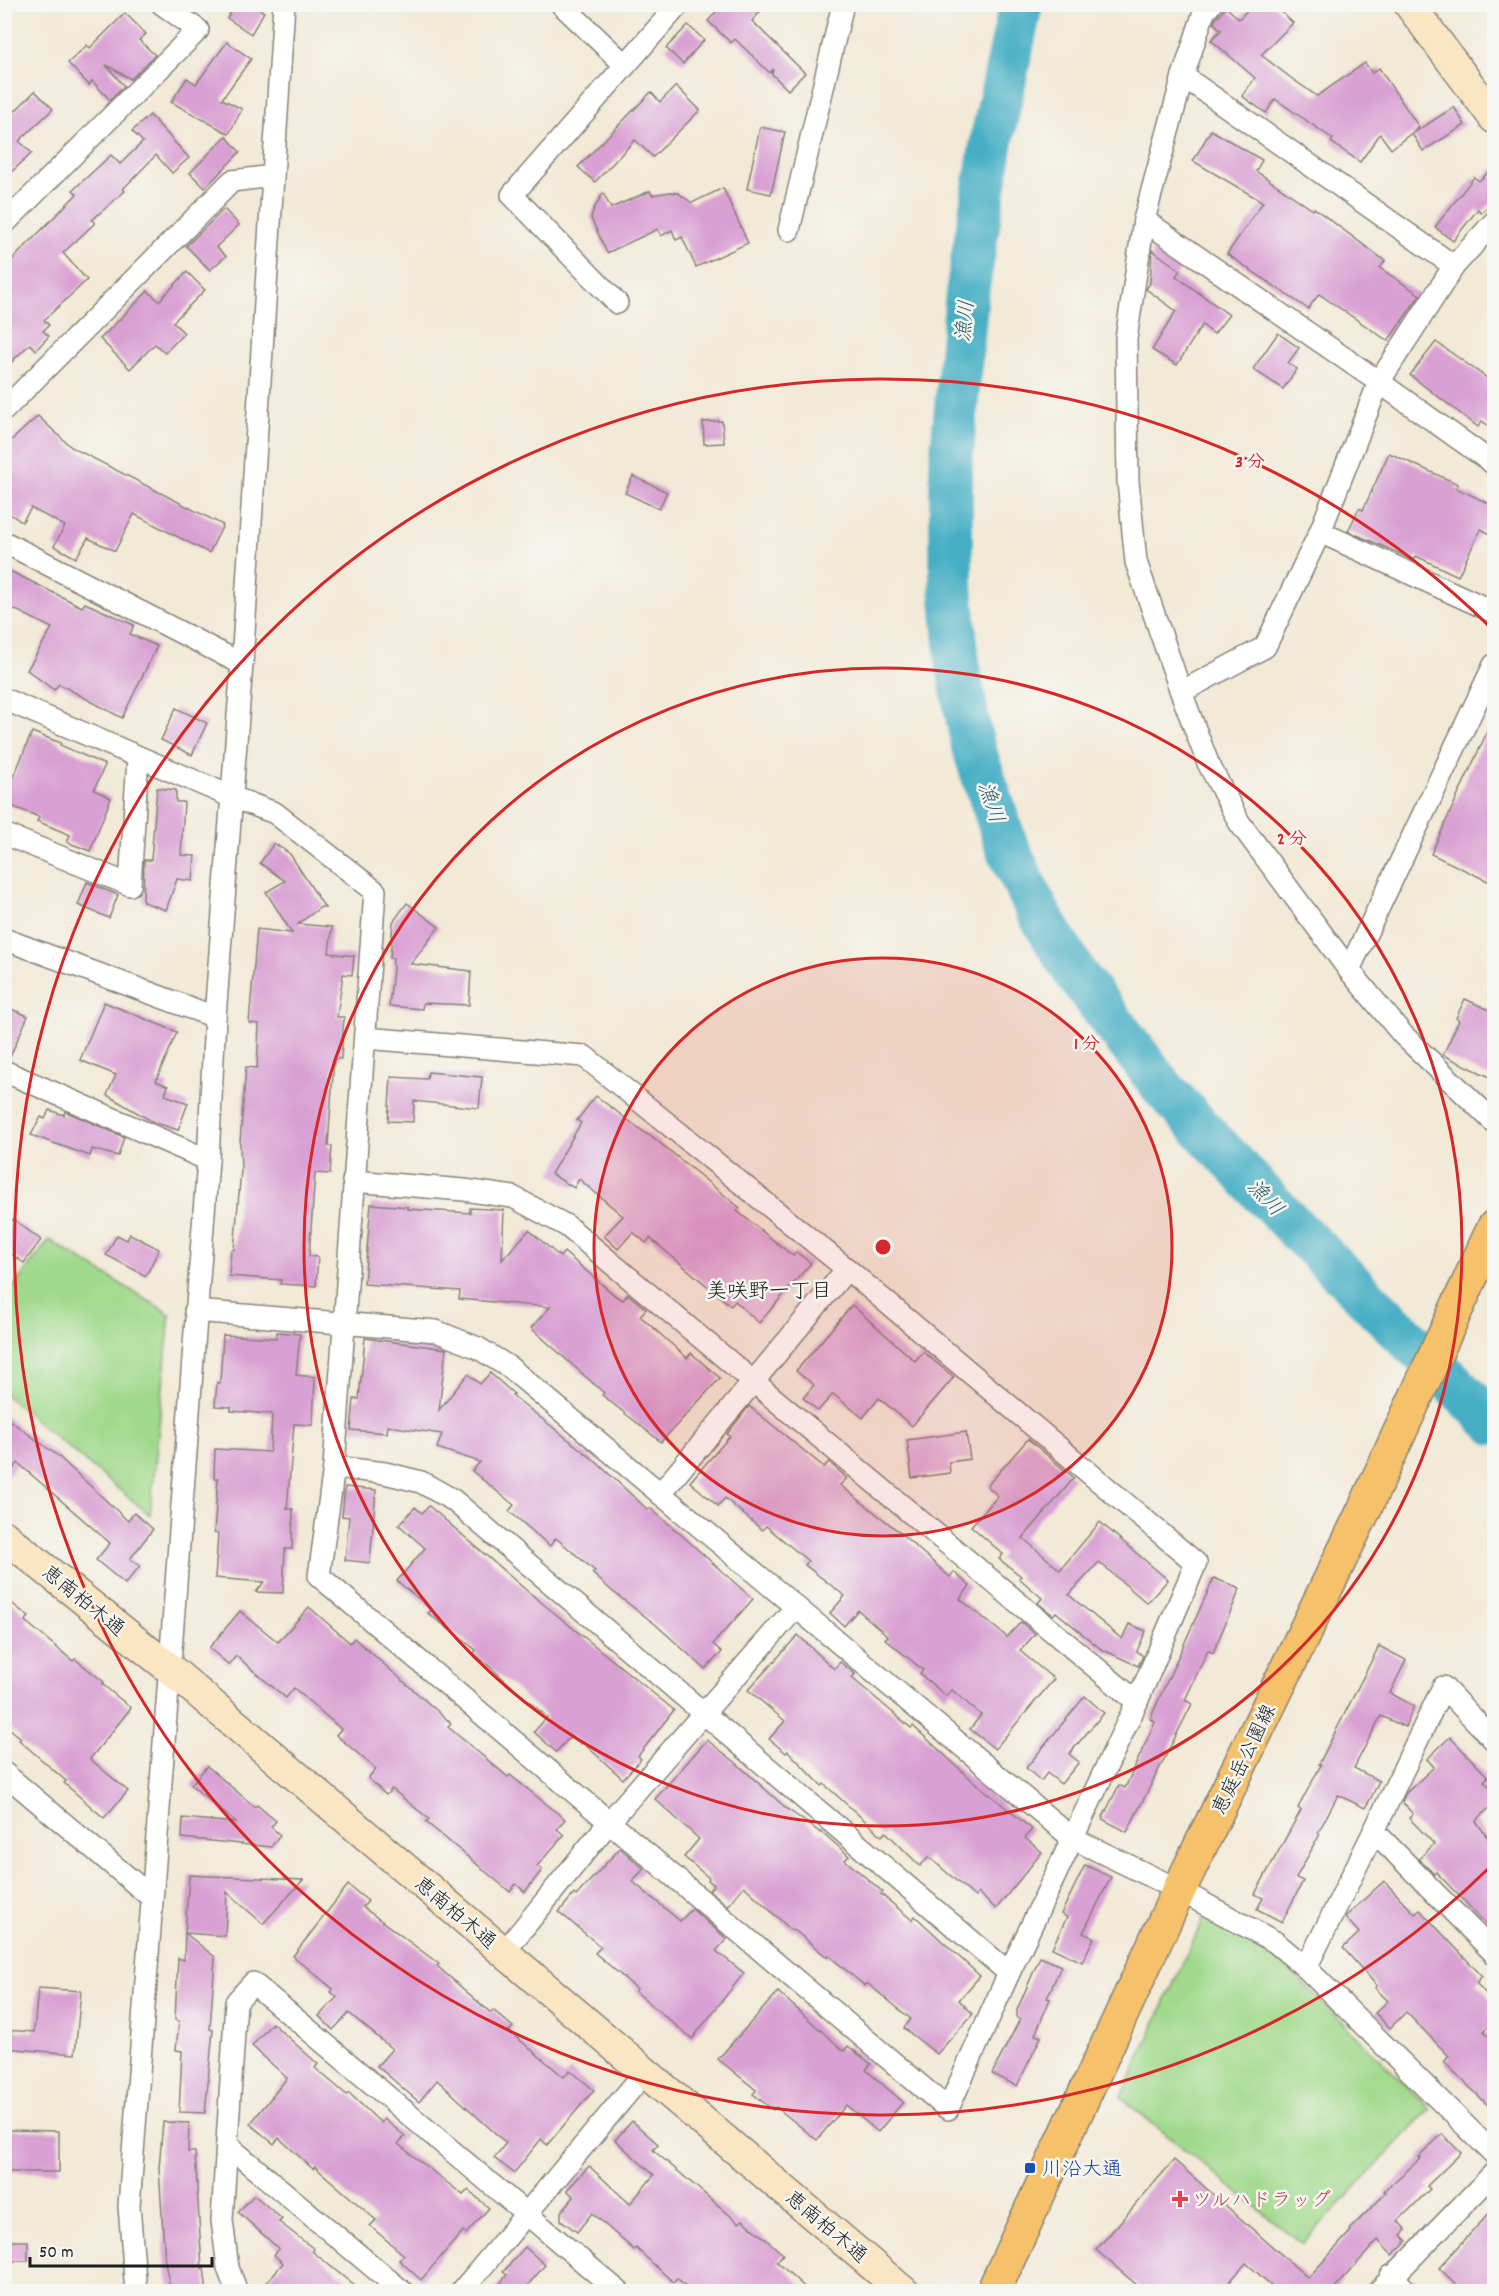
<svg xmlns="http://www.w3.org/2000/svg" width="1499" height="2296" viewBox="0 0 1499 2296" font-family="Dekko,'Klee One',sans-serif">
	<style>
		.green { fill: #a0d98b; stroke: #5e7a54; stroke-width: 1.5 }
		.lines { fill: none; stroke-linecap: round; stroke-linejoin: round }
		.river { stroke: #45aec4; stroke-width: 44 }
		.building { fill: #d9a0d3 }
		.street-casing { stroke: #878279; stroke-width: 24 }
		.secondary-casing { stroke: #878279; stroke-width: 33 }
		.primary-casing { stroke: #878279; stroke-width: 36 }
		.street { stroke: #fff; stroke-width: 21 }
		.secondary { stroke: #fbe6c4; stroke-width: 30 }
		.primary { stroke: #f5c16b; stroke-width: 33 }
		.ring { fill: none; stroke: #d62828; stroke-width: 3 }
		.transit-dot { fill: #1a4fb4; stroke: #f6f6f2; stroke-width: 2 }
		.health-dot { fill: #e0444e; stroke: #f6f6f2; stroke-width: 2 }
		.labels { text-anchor: middle; stroke-width: 5; stroke-linejoin: round; paint-order: stroke }
		.street-label { font-size: 20px; fill: #1c1c1c; stroke: #f6f6f2 }
		.transit-label { font-size: 20px; fill: #164399; stroke: #f6f6f2; text-anchor: start }
		.health-label { font-size: 20px; fill: #be3a42; stroke: #f6f6f2; text-anchor: start }
		.water-label { font-size: 21px; font-style: italic; fill: #2e5e68; stroke: #f6f6f2 }
		.neighbourhood-label { font-size: 21px; fill: #1c1c1c; stroke: #f6f6f2 }
		.centre { fill: #d62828; stroke: #f6f6f2; stroke-width: 3 }
		.ring-label { font-size: 18px; text-anchor: middle; font-weight: bold; fill: #d62828; stroke: #f6f6f2; stroke-width: 5; stroke-linejoin: round; paint-order: stroke }
	</style>
	<rect width="100%" height="100%" fill="#f6f6f2"/>
	<filter id="ink" filterUnits="userSpaceOnUse"><feTurbulence type="fractalNoise" baseFrequency=".0167" numOctaves="2"/><feDisplacementMap in="SourceGraphic" scale="12" xChannelSelector="R" yChannelSelector="G"/><feConvolveMatrix kernelMatrix="1 2 1 2 8 2 1 2 1" color-interpolation-filters="sRGB"/></filter>
	<filter id="wash" filterUnits="userSpaceOnUse"><feTurbulence type="fractalNoise" baseFrequency=".008" numOctaves="4" result="noise"/><feDisplacementMap in="SourceGraphic" scale="24" xChannelSelector="R" yChannelSelector="G"/><feGaussianBlur stdDeviation="1.35" result="paint"/><feColorMatrix in="noise" values="0 0 0 0 0 0 0 0 0 0 0 0 0 0 0 0 0 1.4 0 .05"/><feComposite in="paint" operator="in"/></filter>
	<g filter="url(#wash)">
		<rect width="100%" height="100%" fill="#f2e9d6"/>
		<g class="green">
			<polygon points="49,1240 170,1314 150,1515 5,1395 5,1298"/>
			<polygon points="1204,1917 1246,1927 1430,2109 1302,2244 1121,2098"/>
		</g>
		<g class="lines">
			<polyline class="river" points="1021,4 993,134 967,293 951,461 951,587 958,667 972,743 1007,847 1038,912 1075,973 1163,1088 1293,1226 1494,1423"/>
		</g>
		<g id="blocks">
			<g class="building">
				<polygon points="236,4 251,4 264,12 251,34 227,18"/>
				<polygon points="723,4 767,4 752,21 805,73 788,90 772,74 773,69 770,73 735,39 731,43 708,21"/>
				<polygon points="1253,4 1273,4 1293,23 1261,55 1291,78 1317,96 1365,63 1372,73 1379,68 1419,127 1391,149 1380,134 1360,162 1331,142 1333,139 1275,99 1266,113 1242,96 1255,78 1211,40 1221,30 1214,23 1215,20 1226,7 1239,19"/>
				<polygon points="125,13 146,34 139,40 155,55 131,79 106,65 124,86 110,100 92,81 89,85 68,63 87,45 90,48"/>
				<polygon points="688,25 704,40 683,64 666,48"/>
				<polygon points="227,42 251,59 222,99 242,109 229,134 171,102 187,78 196,84"/>
				<polygon points="676,86 700,110 653,157 635,140 595,182 578,167 651,92 660,102"/>
				<polygon points="35,91 53,109 19,141 32,153 4,179 4,122"/>
				<polygon points="1454,107 1465,125 1423,151 1412,134"/>
				<polygon points="150,115 189,158 172,173 156,155 123,189 125,191 92,220 95,223 63,253 87,280 44,320 49,325 43,331 49,336 36,350 30,344 4,369 4,268 77,194 73,190 111,155 120,164 143,142 132,131"/>
				<polygon points="760,127 785,132 771,194 747,189"/>
				<polygon points="1211,130 1262,160 1256,171 1313,210 1314,208 1385,261 1380,268 1420,295 1388,341 1319,294 1308,309 1227,254 1263,202 1193,161"/>
				<polygon points="226,136 240,152 205,188 190,173"/>
				<polygon points="1494,167 1494,201 1481,213 1478,209 1453,241 1435,227 1474,177 1479,181"/>
				<polygon points="723,188 748,243 696,267 682,237 676,240 672,230 661,236 658,229 607,253 591,218 593,210 603,193 611,208 650,191 652,195 671,192 678,193 692,203"/>
				<polygon points="224,209 239,225 216,247 226,256 210,270 186,246"/>
				<polygon points="1152,250 1180,270 1176,276 1229,315 1214,334 1202,325 1177,365 1152,350 1176,311 1146,289 1150,283"/>
				<polygon points="187,272 205,290 173,322 184,333 165,353 155,344 130,369 100,339 148,291 159,301"/>
				<polygon points="1278,333 1299,348 1288,363 1297,369 1283,389 1253,369"/>
				<polygon points="1436,342 1494,383 1494,430 1482,421 1478,427 1410,375"/>
				<polygon points="38,416 71,447 223,525 209,553 134,514 115,551 88,538 76,558 54,546 65,526 31,508 22,522 4,510 4,447"/>
				<polygon points="722,421 724,443 704,444 703,422"/>
				<polygon points="1389,453 1458,484 1456,488 1494,506 1494,536 1481,529 1458,576 1416,556 1414,560 1348,531 1359,508 1363,510"/>
				<polygon points="633,476 667,492 659,509 625,493"/>
				<polygon points="4,568 82,607 85,603 134,625 130,634 157,646 122,718 59,684 54,690 27,670 52,628 4,604"/>
				<polygon points="176,708 207,723 192,755 161,740"/>
				<polygon points="1494,717 1494,884 1431,854"/>
				<polygon points="32,732 61,743 60,745 105,765 94,790 111,798 90,851 67,842 70,835 37,821 39,817 4,803 4,772 14,776"/>
				<polygon points="157,788 176,790 176,802 184,802 181,855 195,856 193,881 177,879 166,910 143,902 144,860 151,860"/>
				<polygon points="274,843 290,854 325,908 321,907 298,924 332,927 329,953 354,956 352,975 343,974 337,1017 344,1017 341,1059 334,1059 328,1146 332,1146 330,1174 315,1173 309,1256 318,1257 316,1286 280,1284 281,1280 229,1276 231,1250 234,1250 241,1170 240,1142 246,1067 257,1068 259,1024 249,1023 257,929 292,933 266,892 285,881 260,863"/>
				<polygon points="87,882 118,895 109,918 78,905"/>
				<polygon points="407,903 439,927 411,964 471,971 469,1005 423,1003 422,1009 389,1006 393,969 393,958 390,958 393,922"/>
				<polygon points="1465,999 1494,1012 1494,1079 1443,1055 1459,1020 1456,1018"/>
				<polygon points="104,1002 177,1032 156,1081 168,1086 165,1095 188,1103 178,1130 153,1122 107,1095 116,1075 80,1060"/>
				<polygon points="4,1006 28,1016 9,1059 4,1059"/>
				<polygon points="428,1072 482,1077 479,1108 414,1101 413,1122 388,1121 391,1077 427,1079"/>
				<polygon points="596,1096 648,1135 649,1134 697,1173 740,1208 737,1211 793,1256 796,1252 811,1263 759,1323 735,1301 731,1306 650,1238 646,1243 633,1232 618,1249 604,1236 623,1216 579,1179 574,1188 551,1174 581,1123 577,1120"/>
				<polygon points="49,1110 64,1115 65,1111 124,1137 118,1156 92,1149 90,1156 31,1135 41,1117 45,1119"/>
				<polygon points="371,1204 408,1207 407,1209 470,1213 470,1208 504,1210 502,1260 529,1230 560,1257 564,1252 617,1297 623,1300 628,1294 646,1309 640,1316 687,1358 691,1353 720,1378 661,1442 602,1395 604,1393 531,1328 550,1307 459,1299 460,1291 364,1284"/>
				<polygon points="13,1219 41,1240 24,1263 4,1249 4,1231"/>
				<polygon points="130,1234 159,1249 146,1276 106,1255 117,1235 127,1240"/>
				<polygon points="852,1305 915,1361 923,1352 954,1377 912,1426 879,1398 863,1418 833,1394 818,1411 803,1398 814,1385 796,1371"/>
				<polygon points="277,1332 300,1334 296,1375 315,1377 313,1425 294,1424 287,1509 293,1509 292,1549 285,1549 283,1593 256,1592 264,1582 215,1578 218,1534 214,1533 218,1478 214,1478 215,1449 270,1452 272,1414 231,1411 231,1407 215,1406 217,1382 220,1383 223,1335 276,1338"/>
				<polygon points="365,1338 446,1349 439,1410 468,1374 480,1384 490,1373 514,1394 512,1395 594,1460 648,1510 650,1508 678,1532 753,1599 713,1644 722,1652 705,1669 655,1624 612,1591 592,1573 595,1571 556,1538 550,1546 509,1511 514,1505 472,1471 480,1462 437,1448 442,1434 388,1426 387,1433 351,1430 354,1399 359,1399"/>
				<polygon points="749,1406 824,1467 829,1462 847,1478 840,1485 897,1530 950,1577 954,1572 970,1586 960,1599 1007,1637 1021,1622 1035,1634 1020,1651 1054,1679 995,1749 970,1729 981,1715 952,1690 946,1696 920,1674 923,1670 885,1639 888,1636 858,1610 844,1626 830,1613 845,1596 805,1565 808,1561 766,1526 762,1530 725,1498 718,1506 690,1482 730,1436 727,1434"/>
				<polygon points="4,1416 58,1456 128,1521 134,1513 153,1529 130,1559 140,1566 125,1584 96,1560 110,1543 18,1463 4,1481"/>
				<polygon points="966,1432 970,1459 949,1462 950,1473 912,1478 907,1440"/>
				<polygon points="1028,1439 1074,1478 1023,1538 1060,1570 1100,1522 1168,1580 1147,1603 1099,1562 1069,1595 1122,1639 1129,1624 1146,1631 1137,1651 1143,1656 1138,1666 1101,1649 1056,1612 1053,1615 1038,1603 1042,1598 1019,1578 1021,1576 999,1559 1003,1554 971,1526 998,1496 987,1486"/>
				<polygon points="345,1487 376,1490 370,1563 345,1560 349,1517 342,1516"/>
				<polygon points="429,1506 526,1590 674,1710 638,1756 641,1759 623,1779 582,1742 581,1744 571,1736 556,1752 534,1732 547,1717 474,1653 476,1650 428,1613 432,1610 397,1581 425,1548 399,1525 415,1507 422,1513"/>
				<polygon points="1214,1578 1240,1589 1213,1653 1208,1650 1185,1700 1192,1704 1127,1832 1102,1819 1119,1785 1125,1788 1155,1722 1150,1719"/>
				<polygon points="4,1597 29,1617 25,1621 73,1661 75,1659 104,1682 102,1684 131,1708 90,1759 128,1791 104,1818 64,1783 66,1781 19,1740 21,1738 4,1724"/>
				<polygon points="309,1607 350,1643 354,1638 451,1723 448,1727 508,1777 510,1775 565,1819 557,1829 564,1835 537,1866 542,1870 525,1892 516,1884 510,1892 426,1822 429,1819 392,1789 386,1795 368,1778 376,1769 336,1735 341,1729 294,1688 286,1698 236,1656 229,1665 209,1648 240,1611 278,1642"/>
				<polygon points="798,1635 834,1669 840,1662 855,1674 852,1678 911,1728 913,1726 973,1781 1032,1829 1025,1838 1042,1852 996,1909 978,1893 975,1897 929,1857 920,1866 886,1832 882,1836 824,1784 822,1786 788,1751 786,1753 769,1739 785,1721 748,1690"/>
				<polygon points="1379,1646 1406,1660 1390,1693 1414,1706 1405,1727 1381,1716 1354,1768 1379,1781 1371,1798 1365,1808 1338,1795 1318,1833 1320,1834 1296,1878 1303,1881 1282,1922 1257,1909 1263,1898 1255,1894 1301,1810 1298,1808 1321,1765 1319,1764"/>
				<polygon points="1085,1696 1104,1713 1069,1754 1079,1762 1061,1784 1047,1773 1041,1781 1026,1768"/>
				<polygon points="1450,1737 1488,1777 1484,1781 1494,1791 1494,1803 1476,1821 1494,1847 1494,1932 1436,1872 1434,1874 1419,1859 1434,1844 1409,1818 1413,1814 1402,1802 1406,1793 1434,1767 1427,1759"/>
				<polygon points="707,1740 734,1761 786,1808 821,1833 822,1832 849,1856 845,1860 883,1892 881,1894 912,1920 915,1916 980,1976 959,2000 973,2014 937,2054 904,2028 911,2019 867,1983 865,1986 828,1955 827,1957 793,1929 792,1931 744,1886 728,1906 709,1890 714,1885 708,1880 709,1878 684,1857 699,1839 655,1799"/>
				<polygon points="207,1766 255,1807 257,1805 276,1821 271,1827 280,1835 271,1847 182,1838 183,1818 236,1823 191,1785"/>
				<polygon points="620,1848 644,1869 632,1881 680,1921 692,1909 727,1939 716,1951 744,1973 692,2039 635,1991 637,1989 595,1953 601,1947 559,1912 574,1894 576,1896"/>
				<polygon points="1085,1865 1111,1877 1083,1933 1094,1938 1082,1962 1052,1948 1067,1917 1061,1914"/>
				<polygon points="189,1875 209,1876 303,1880 263,1924 227,1892 225,1936 185,1933"/>
				<polygon points="1384,1881 1415,1914 1420,1910 1482,1976 1476,1983 1494,2002 1494,2021 1484,2031 1494,2042 1494,2111 1444,2062 1449,2056 1406,2012 1390,2028 1375,2013 1388,2001 1375,1988 1377,1986 1343,1948 1359,1933 1345,1917"/>
				<polygon points="348,1885 368,1901 363,1907 439,1964 437,1966 491,2013 493,2010 513,2027 509,2031 564,2077 570,2070 594,2090 547,2145 541,2139 514,2173 494,2158 506,2143 437,2080 419,2102 377,2066 392,2049 349,2013 333,2030 319,2016 337,1997 331,1992 333,1989 293,1956"/>
				<polygon points="185,1933 215,1957 210,2029 213,2030 205,2113 179,2112 182,2051 176,2050 179,2021 175,2020 178,1958 184,1960"/>
				<polygon points="1040,1957 1061,1966 1047,1998 1050,1999 1035,2035 1041,2037 1017,2086 992,2074 1020,2019 1017,2018 1017,2010"/>
				<polygon points="38,1988 81,1991 75,2054 4,2048 4,2030 34,2032"/>
				<polygon points="778,1992 844,2051 848,2046 871,2064 866,2070 903,2102 878,2132 846,2105 817,2140 776,2107 773,2110 753,2094 756,2090 718,2059"/>
				<polygon points="272,2023 318,2064 315,2068 347,2095 349,2093 381,2123 384,2119 405,2136 398,2144 463,2195 468,2190 489,2208 466,2234 463,2231 421,2280 399,2260 404,2255 370,2226 376,2220 315,2167 313,2169 279,2138 274,2144 250,2124 287,2078 252,2046"/>
				<polygon points="632,2121 658,2144 653,2150 739,2223 743,2220 783,2254 777,2262 810,2292 692,2292 677,2278 673,2282 636,2248 634,2250 592,2213 577,2232 561,2220 561,2212 574,2197 567,2190 589,2166 630,2204 654,2175 615,2140"/>
				<polygon points="163,2122 189,2123 188,2152 195,2152 202,2269 204,2268 207,2292 171,2292 165,2262 159,2168"/>
				<polygon points="4,2130 59,2131 59,2172 4,2172"/>
				<polygon points="1442,2134 1461,2153 1427,2186 1430,2189 1398,2221 1406,2230 1401,2235 1407,2241 1392,2255 1378,2240 1331,2292 1279,2292 1246,2263 1221,2292 1145,2292 1096,2250 1174,2160 1308,2278 1351,2231 1350,2229 1386,2193 1384,2191 1421,2158 1419,2157"/>
				<polygon points="254,2195 282,2219 279,2222 314,2249 312,2251 362,2292 258,2292 283,2263 274,2255 279,2249 238,2212"/>
				<polygon points="1494,2208 1494,2292 1464,2292 1439,2268"/>
				<rect x="4" y="2241" width="24" height="20"/>
				<polygon points="525,2247 545,2265 522,2292 493,2292 507,2275 503,2272"/>
			</g>
		</g>
	</g>
	<g filter="url(#ink)">
		<use href="#blocks" fill-opacity="0" stroke="#878279" stroke-width="1.5"/>
		<g class="lines">
			<defs>
				<g id="street">
					<polyline points="561,4 625,65"/>
					<polyline points="1211,4 1204,12 1183,76 1144,220 1379,382 1494,464"/>
					<polyline points="1183,76 1454,266"/>
					<polyline points="1144,220 1126,339 1128,481 1136,562 1181,692 1208,763 1239,822 1349,970 1403,1035 1494,1122"/>
					<polyline points="4,224 198,30 162,4"/>
					<polyline points="789,230 843,4"/>
					<polyline points="617,303 512,195 679,4"/>
					<polyline points="4,410 232,181 273,176"/>
					<polyline points="1320,532 1494,612"/>
					<polyline points="4,542 242,664"/>
					<polyline points="1181,692 1265,647 1320,532 1379,382 1454,266 1494,222"/>
					<polyline points="4,699 232,797 275,813 375,891 334,1467 319,1576 948,2109 1009,1973 1137,1702 1196,1563 847,1269 584,1056 365,1038"/>
					<polyline points="4,834 130,885 138,757"/>
					<polyline points="4,939 215,1017"/>
					<polyline points="1349,970 1494,665"/>
					<polyline points="4,1071 208,1160"/>
					<polyline points="353,1181 464,1190 513,1197 567,1226 1137,1702"/>
					<polyline points="195,1311 436,1331 478,1348 509,1367 1072,1838 1179,1890 1275,1942 1306,1968 1494,2154"/>
					<polyline points="334,1467 385,1473 421,1482 453,1500 1009,1973"/>
					<polyline points="660,1494 847,1269"/>
					<polyline points="4,1773 151,1897"/>
					<polyline points="1374,1831 1494,1953"/>
					<polyline points="504,1952 610,1821 796,1607"/>
					<polyline points="1306,1968 1374,1831 1443,1687 1494,1740"/>
					<polyline points="227,2145 403,2292"/>
					<polyline points="1391,2276 1408,2292"/>
					<polyline points="136,2292 129,2206 208,1160 215,1017 242,664 284,4"/>
					<polyline points="237,2292 228,2268 222,2220 236,2002 253,1983 619,2292"/>
					<polyline points="461,2292 646,2071"/>
					<polyline points="1378,2292 1494,2173"/>
				</g>
				<g id="secondary">
					<polyline points="1409,4 1494,118"/>
					<polyline points="4,1536 169,1668 904,2292"/>
				</g>
				<polyline id="primary" points="993,2292 1179,1890 1364,1510 1494,1227"/>
			</defs>
			<use href="#street" class="street-casing"/>
			<use href="#secondary" class="secondary-casing"/>
			<use href="#primary" class="primary-casing"/>
			<use href="#street" class="street"/>
			<use href="#secondary" class="secondary"/>
			<use href="#primary" class="primary"/>
		</g>
	</g>
	<circle cx="883" cy="1247" r="289" fill="#d62828" fill-opacity=".12"/>
	<g class="ring">
		<circle cx="883" cy="1247" r="289"/>
		<circle cx="883" cy="1247" r="579"/>
		<path d="M1491 1866A868 868 0 1 1 1491 628"/>
	</g>
	<rect class="transit-dot" x="1024" y="2162" width="12" height="12" rx="3"/>
	<path class="health-dot" d="M1177 2190h6v6h6v6h-6v6h-6v-6h-6v-6h6z"/>
	<g class="labels">
		<g class="street-label">
			<text transform="translate(84 1600) rotate(39)" y="7">恵南柏木通</text>
			<text transform="translate(1243 1759) rotate(-64)" y="7">恵庭岳公園線</text>
			<text transform="translate(456 1912) rotate(40)" y="7">恵南柏木通</text>
			<text transform="translate(827 2226) rotate(40)" y="7">恵南柏木通</text>
		</g>
		<g class="transit-label">
			<text x="1042" y="2175">川沿大通</text>
		</g>
		<g class="health-label">
			<text x="1192" y="2206">ツルハドラッグ</text>
		</g>
		<g class="water-label">
			<text transform="translate(964 321) rotate(-84)" y="7">漁川</text>
			<text transform="translate(992 802) rotate(72)" y="7">漁川</text>
			<text transform="translate(1266 1197) rotate(47)" y="7">漁川</text>
		</g>
		<g class="neighbourhood-label">
			<text x="769" y="1297">美咲野一丁目</text>
		</g>
	</g>
	<circle cx="883" cy="1247" r="9" class="centre"/>
	<g class="ring-label">
		<text x="1250" y="467">3 分</text>
		<text x="1292" y="844">2 分</text>
		<text x="1087" y="1049">1 分</text>
	</g>
	<rect width="1499" height="2296" fill="none" stroke="#f6f6f2" stroke-width="24"/>
	<path d="M30 2257v9h182v-9" fill="none" stroke="#1c1c1c" stroke-width="3"/>
	<text x="39" y="2257" font-size="18" fill="#1c1c1c" stroke="#f6f6f2" stroke-width="4.5" paint-order="stroke">50 m</text>
</svg>
